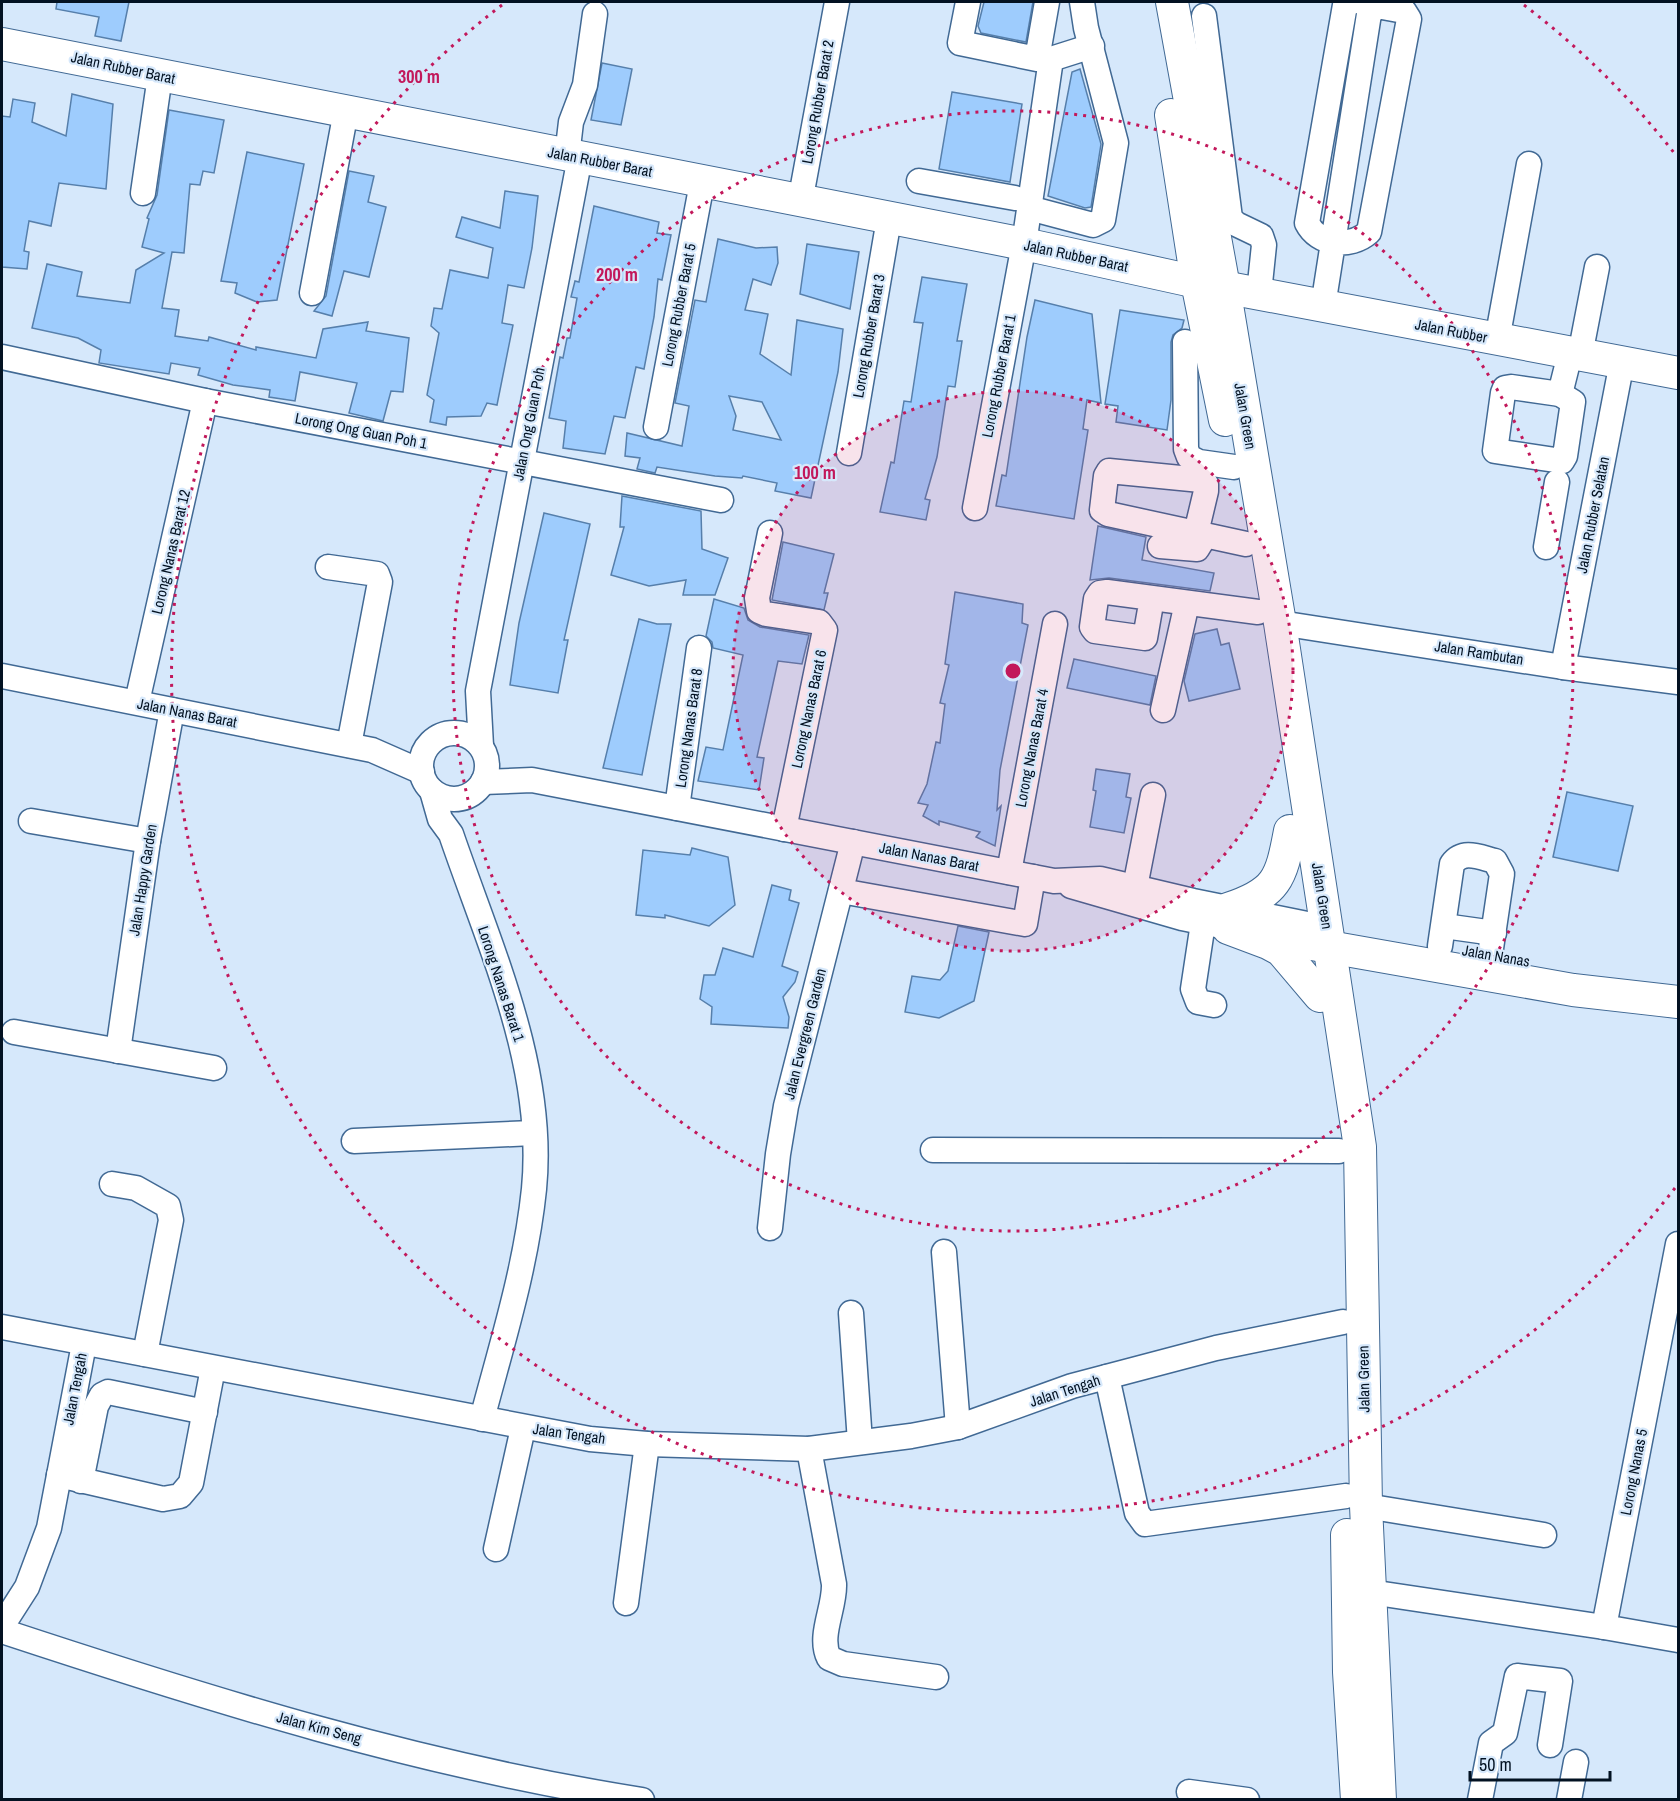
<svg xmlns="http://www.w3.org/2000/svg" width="1680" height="1801" viewBox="0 0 1680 1801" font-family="'Archivo Narrow',sans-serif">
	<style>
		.building { fill: #9eccfd; stroke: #567fab; stroke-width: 1.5; fill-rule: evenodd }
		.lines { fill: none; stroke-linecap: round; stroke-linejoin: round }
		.minor-casing { stroke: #416994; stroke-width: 27 }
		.major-casing { stroke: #416994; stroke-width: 34 }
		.minor { stroke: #fff; stroke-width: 24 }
		.major { stroke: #fff; stroke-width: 32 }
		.ring { fill: none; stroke: #c2185b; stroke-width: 3; stroke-dasharray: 3 6 }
		.labels { text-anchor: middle; stroke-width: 4.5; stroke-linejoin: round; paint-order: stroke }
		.street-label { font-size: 15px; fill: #031222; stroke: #d6e8fb }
		.centre { fill: #c2185b; stroke: #d6e8fb; stroke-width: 3 }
		.ring-label { font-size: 18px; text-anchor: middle; font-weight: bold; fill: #c2185b; stroke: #d6e8fb; stroke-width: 4.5; stroke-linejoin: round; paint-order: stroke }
	</style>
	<rect width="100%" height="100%" fill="#d6e8fb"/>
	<g class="building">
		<polygon points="57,2 129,2 121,41 95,36 99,17 56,9"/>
		<polygon points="984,2 1033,2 1026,42 981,33 978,26"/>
		<polygon points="602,63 632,69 621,125 591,120"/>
		<polygon points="1080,69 1101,144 1091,207 1085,208 1048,196 1072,72"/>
		<polygon points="952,92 1022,104 1010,182 939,169"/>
		<polygon points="72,94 113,104 106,189 59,183 51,226 29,221 24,251 29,252 27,269 2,267 2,116 10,117 13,99 35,103 32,122 66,136"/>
		<polygon points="169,110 224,120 214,173 203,171 200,185 190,184 184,253 172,252 162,308 179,310 175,336 208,341 209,337 256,350 256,347 316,358 323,329 368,322 366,331 409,338 403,392 391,391 383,421 349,413 357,383 300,372 295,401 269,397 270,390 233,385 198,375 200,368 171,363 169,374 99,363 101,350 78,338 32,328 47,264 82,272 77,296 130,303 136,270 164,253 142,247 149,219 147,218 157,195"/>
		<polygon points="247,152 304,164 277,300 257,302 235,293 237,283 221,281"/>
		<polygon points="349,171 374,176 368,202 386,207 369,277 344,271 332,316 314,311 326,296"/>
		<polygon points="505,191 538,196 532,248 524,288 508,285 502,323 513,325 497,405 487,403 481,416 447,417 446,425 430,422 434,400 427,395 439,333 431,326 434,308 442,309 450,270 488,278 493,248 456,237 462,217 500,228"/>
		<polygon points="594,206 659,222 657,233 671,235 662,280 658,279 654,317 644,369 636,367 625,418 614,416 605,454 563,448 566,421 549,418 560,357 563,358 567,338 570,338 577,298 571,297 575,281 579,282"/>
		<path d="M718 239 756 248 777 247 778 263 771 285 753 279 745 310 768 314 760 354 791 375 797 320 843 329 838 372 811 498 775 491 777 483 743 476 742 478 715 476 657 467 655 473 637 469 640 458 625 456 627 433 682 446 689 406 675 403 695 300 706 302ZM729 396 762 402 781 440 733 430 736 416Z"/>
		<polygon points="807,244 859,252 850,309 800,294"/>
		<polygon points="922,277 967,284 957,341 962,341 955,387 948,386 937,457 925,499 930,500 926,520 880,512 891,462 894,463 904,401 911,402 923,323 914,322"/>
		<polygon points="1035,300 1092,314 1101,403 1087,400 1083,429 1088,430 1074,519 996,506 1002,475 1006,476 1027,337"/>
		<polygon points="1120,310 1184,320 1182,328 1173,335 1171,342 1171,400 1167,430 1116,422 1118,406 1105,404"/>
		<polygon points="622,496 701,511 702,549 728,558 715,595 683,595 686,580 649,586 611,575 624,527 620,527"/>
		<polygon points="544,513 590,524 564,640 568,640 558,693 510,685 519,623"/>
		<polygon points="1098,526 1146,537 1142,560 1214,573 1210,591 1109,578 1090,580"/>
		<polygon points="783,542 834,554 824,593 828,593 824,610 772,600"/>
		<polygon points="955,592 1023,604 1022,623 1028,625 1000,770 997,810 1001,806 995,846 976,837 980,832 939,821 939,825 923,816 928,805 918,803 927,784 936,742 940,743 945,704 940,703 949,665 945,664"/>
		<polygon points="714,599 744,608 748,620 760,627 809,635 802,664 778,661 757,757 764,758 759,790 698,781 706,747 723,750 743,655 713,648 712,642 706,636"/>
		<polygon points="639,619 657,624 671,624 642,775 603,768"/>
		<polygon points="1217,629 1221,645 1229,643 1240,689 1189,701 1184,681 1195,634"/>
		<polygon points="1074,659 1156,676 1150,705 1067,688"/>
		<polygon points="1096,769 1130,774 1126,797 1131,798 1124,833 1090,827 1096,791 1093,790"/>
		<polygon points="1567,792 1633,806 1618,871 1553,857"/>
		<polygon points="692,848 728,857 735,905 709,926 665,915 665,918 636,915 643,850 690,855"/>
		<polygon points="772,885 791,890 789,900 799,903 782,966 798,972 795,982 783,997 789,1017 788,1028 711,1024 712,1007 700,999 704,975 715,975 723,948 753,957"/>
		<polygon points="958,926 989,932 974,1001 939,1018 905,1012 912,976 940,980 948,971"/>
	</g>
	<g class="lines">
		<defs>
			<g id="minor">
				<polyline points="968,2 960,43 1037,59 1047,2"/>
				<polyline points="1204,16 1230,218 1236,224 1261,236 1264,245 1259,293"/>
				<polyline points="567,156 571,122 585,85 595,14"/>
				<polyline points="919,181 1015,198"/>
				<polyline points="143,193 160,76"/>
				<polyline points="800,202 837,2"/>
				<polyline points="1029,208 1093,225 1103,220 1116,143 1086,28 1082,2"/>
				<polyline points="312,293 346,111"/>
				<path d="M1323 306 1369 14 1377 6 1404 11 1409 19 1369 232C1350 249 1318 245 1307 223L1345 5 1352 2"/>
				<polyline points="1497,340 1529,164"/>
				<polyline points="1185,342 1186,449 1189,457 1199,462 1234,467"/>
				<polyline points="1580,355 1597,267"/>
				<polyline points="2,357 205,401 721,500"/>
				<polygon points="1511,387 1560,394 1573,402 1565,456 1562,461 1495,451 1503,393 1505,388"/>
				<polyline points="1560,394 1570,354"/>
				<polyline points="656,427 702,183"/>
				<polyline points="849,453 889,219"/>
				<polyline points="975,508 1024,244 1051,59 1092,46"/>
				<polyline points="770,533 757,598 759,611 766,614 819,622 825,630 784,829"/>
				<polyline points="1196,533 1206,491 1206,484 1201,480 1109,471 1106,476 1102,510 1108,514 1246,544"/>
				<polyline points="1160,546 1197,549 1205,536"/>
				<polyline points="1546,547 1557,482"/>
				<polyline points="328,567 377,574 380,582 349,745"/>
				<polyline points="1152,598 1145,638 1095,631 1092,627 1096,599 1100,593 1107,592 1258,612"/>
				<polyline points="1280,623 1563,667 1678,682"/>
				<polyline points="1563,667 1622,362"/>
				<polyline points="2,676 372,750 422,772"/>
				<polyline points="137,702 205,401"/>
				<polyline points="1163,710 1187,603"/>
				<circle cx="454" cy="766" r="33"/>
				<polyline points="481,746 478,691 580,157"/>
				<polyline points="483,782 532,780 1054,881 1100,879 1193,901 1307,924"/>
				<path d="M432 791 440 819 451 834C490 948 546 1067 534 1189 526 1268 502 1343 482 1419"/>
				<polyline points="677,808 699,648"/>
				<polyline points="31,821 148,841"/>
				<polyline points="1009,872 1055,624"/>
				<polyline points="1071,886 1182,918 1311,944"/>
				<polyline points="1135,887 1153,795"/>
				<polyline points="841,891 1025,924 1033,877"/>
				<polyline points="1203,923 1193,989 1198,1002 1214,1005"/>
				<polyline points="1444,926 1494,933"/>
				<path d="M1440 946 1452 864C1463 849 1479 857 1495 861L1502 874 1490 955"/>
				<polyline points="14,1032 214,1068"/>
				<polyline points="118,1051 148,841 172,710"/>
				<polyline points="354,1141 533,1133"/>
				<polyline points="933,1150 1339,1151"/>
				<polyline points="112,1184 136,1188 168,1206 171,1220 145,1354"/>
				<polyline points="770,1228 778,1154 786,1106 853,842"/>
				<polyline points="1678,1244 1604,1627 1678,1640"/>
				<polyline points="944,1252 958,1427"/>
				<polyline points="851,1313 860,1442"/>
				<polyline points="2,1327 590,1439 647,1444 809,1449 911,1436 958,1427 1072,1386 1216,1348 1343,1322"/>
				<polyline points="1107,1377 1137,1513 1145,1524 1346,1496"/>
				<path d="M809 1449 834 1584C835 1608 818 1636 829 1658L843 1664 936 1677"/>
				<polyline points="59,1475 163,1499 180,1496 191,1483 213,1368"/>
				<polyline points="81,1481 96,1406 102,1395 108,1392 205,1412"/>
				<polyline points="1366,1506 1544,1535"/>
				<polyline points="496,1549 523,1428"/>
				<polyline points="1370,1592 1604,1627"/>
				<polyline points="626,1603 647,1444"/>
				<polyline points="2,1626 27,1587 49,1528 84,1344"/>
				<path d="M2 1631C211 1700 423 1766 642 1800"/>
				<polyline points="1189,1792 1247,1800"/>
				<polyline points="1480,1800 1491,1743 1505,1733 1517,1676 1560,1681 1550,1745"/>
				<polyline points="1569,1800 1576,1762"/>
			</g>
			<g id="major">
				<polyline points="1172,2 1224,287 1280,623 1360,1147 1366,1506 1380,1800"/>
				<polyline points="2,44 1024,244 1197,282 1678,373"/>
				<polyline points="1171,115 1197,282 1225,420"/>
				<path d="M1228 909C1277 893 1281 879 1290 831"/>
				<polyline points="1228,928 1268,943 1281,950 1320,996"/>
				<polyline points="1312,944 1573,990 1678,1002"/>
				<polyline points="1347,1535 1349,1672 1357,1800"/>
			</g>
		</defs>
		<use href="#minor" class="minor-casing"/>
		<use href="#major" class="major-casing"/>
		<use href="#minor" class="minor"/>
		<use href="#major" class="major"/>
	</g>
	<circle cx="1013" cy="671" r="280" fill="#c2185b" fill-opacity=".12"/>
	<g class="ring">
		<circle cx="1013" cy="671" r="280"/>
		<circle cx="1013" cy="671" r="560"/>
		<path d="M1675 1188A840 840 0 1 1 502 5M1524 5A840 840 0 0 1 1675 154"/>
	</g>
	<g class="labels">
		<g class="street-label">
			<text transform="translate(123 68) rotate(12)" y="5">Jalan Rubber Barat</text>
			<text transform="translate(818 102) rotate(-80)" y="5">Lorong Rubber Barat 2</text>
			<text transform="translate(600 162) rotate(11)" y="5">Jalan Rubber Barat</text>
			<text transform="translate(1076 256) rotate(12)" y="5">Jalan Rubber Barat</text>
			<text transform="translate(679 305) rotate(-79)" y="5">Lorong Rubber Barat 5</text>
			<text transform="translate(1451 331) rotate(11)" y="5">Jalan Rubber</text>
			<text transform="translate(869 336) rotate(-80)" y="5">Lorong Rubber Barat 3</text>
			<text transform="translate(999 376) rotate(-79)" y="5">Lorong Rubber Barat 1</text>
			<text transform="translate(1245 416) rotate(80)" y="5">Jalan Green</text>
			<text transform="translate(529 424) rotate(-79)" y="5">Jalan Ong Guan Poh</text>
			<text transform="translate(361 431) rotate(11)" y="5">Lorong Ong Guan Poh 1</text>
			<text transform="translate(1593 515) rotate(-79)" y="5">Jalan Rubber Selatan</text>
			<text transform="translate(171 552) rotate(-77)" y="5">Lorong Nanas Barat 12</text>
			<text transform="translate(1479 653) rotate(9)" y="5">Jalan Rambutan</text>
			<text transform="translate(809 709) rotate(-78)" y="5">Lorong Nanas Barat 6</text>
			<text transform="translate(187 713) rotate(11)" y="5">Jalan Nanas Barat</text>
			<text transform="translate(689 728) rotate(-82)" y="5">Lorong Nanas Barat 8</text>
			<text transform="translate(1032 748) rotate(-79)" y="5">Lorong Nanas Barat 4</text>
			<text transform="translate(929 857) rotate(11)" y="5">Jalan Nanas Barat</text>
			<text transform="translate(143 880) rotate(-81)" y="5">Jalan Happy Garden</text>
			<text transform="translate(1322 896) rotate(81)" y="5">Jalan Green</text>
			<text transform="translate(1496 956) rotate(10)" y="5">Jalan Nanas</text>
			<text transform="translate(501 984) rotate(72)" y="5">Lorong Nanas Barat 1</text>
			<text transform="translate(805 1034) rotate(-76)" y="5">Jalan Evergreen Garden</text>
			<text transform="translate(1364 1379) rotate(-91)" y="5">Jalan Green</text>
			<text transform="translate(75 1389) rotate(-79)" y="5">Jalan Tengah</text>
			<text transform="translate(1065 1391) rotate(-18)" y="5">Jalan Tengah</text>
			<text transform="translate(569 1434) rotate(8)" y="5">Jalan Tengah</text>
			<text transform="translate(1634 1472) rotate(-79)" y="5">Lorong Nanas 5</text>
			<text transform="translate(319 1728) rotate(15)" y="5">Jalan Kim Seng</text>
		</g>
	</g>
	<circle cx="1013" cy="671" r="9" class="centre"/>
	<g class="ring-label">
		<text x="419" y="83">300 m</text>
		<text x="617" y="281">200 m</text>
		<text x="815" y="479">100 m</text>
	</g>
	<rect width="1680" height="1801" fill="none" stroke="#031222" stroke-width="6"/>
	<path d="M1470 1771v9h140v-9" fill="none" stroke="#031222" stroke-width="3"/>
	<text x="1479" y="1771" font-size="18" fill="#031222" stroke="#d6e8fb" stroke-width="4.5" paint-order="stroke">50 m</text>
</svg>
